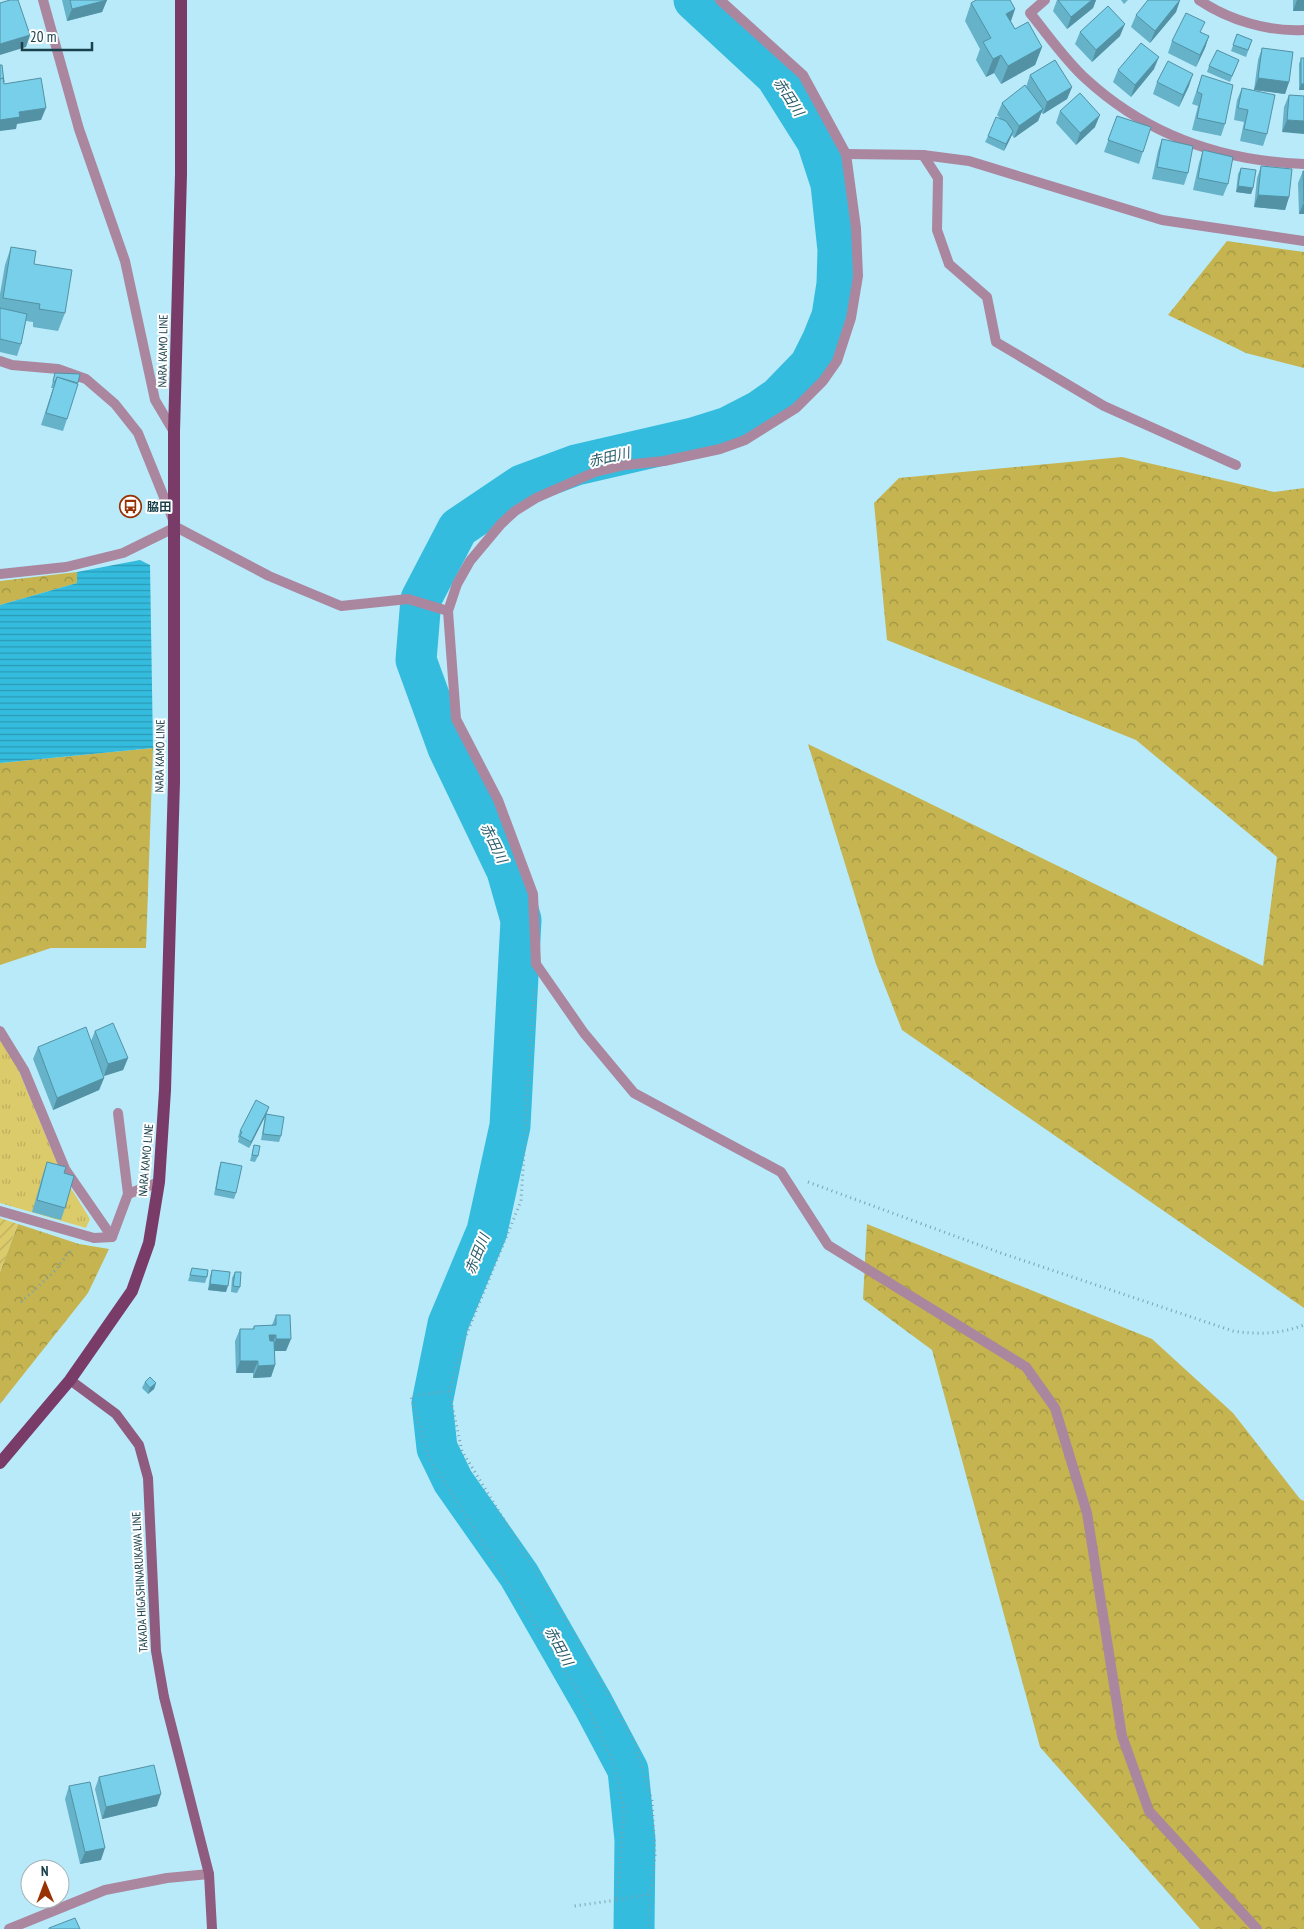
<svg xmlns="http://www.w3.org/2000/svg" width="1304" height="1929" viewBox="0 0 1304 1929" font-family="'PT Sans Narrow','Noto Sans JP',sans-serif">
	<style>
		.grass { fill: url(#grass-tufts) }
		.forest { fill: url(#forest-crowns) }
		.garden { fill: url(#garden-furrows) }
		.water { fill: url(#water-rules) }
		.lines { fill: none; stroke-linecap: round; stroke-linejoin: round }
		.river { stroke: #34bcde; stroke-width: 41 }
		.path { stroke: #77a3b1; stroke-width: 3; stroke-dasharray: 1 4; stroke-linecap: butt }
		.minor { stroke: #ab879f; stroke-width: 10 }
		.secondary { stroke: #8f5c7f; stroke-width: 10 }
		.primary { stroke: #793c68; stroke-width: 12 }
		.wall { fill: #66b2c9 }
		.shaded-wall { fill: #5391a4 }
		.building { fill: #77cfea; stroke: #5391a4 }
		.labels { text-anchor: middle; stroke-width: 4; stroke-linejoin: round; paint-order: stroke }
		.street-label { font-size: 12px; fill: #1a404b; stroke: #fff }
		.poi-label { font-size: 12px; font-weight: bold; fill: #1a404b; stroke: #fff; text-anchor: start }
		.water-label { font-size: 14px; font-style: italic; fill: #265b6a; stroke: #fff }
	</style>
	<defs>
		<pattern id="grass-tufts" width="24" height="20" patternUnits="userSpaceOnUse" patternTransform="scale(1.25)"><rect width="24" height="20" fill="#dccb6b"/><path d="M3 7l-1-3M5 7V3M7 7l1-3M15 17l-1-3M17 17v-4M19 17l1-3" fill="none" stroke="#bcaf5e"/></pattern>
		<pattern id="forest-crowns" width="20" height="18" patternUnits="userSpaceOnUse" patternTransform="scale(1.25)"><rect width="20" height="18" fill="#c5b450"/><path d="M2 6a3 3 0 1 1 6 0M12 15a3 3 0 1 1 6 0" fill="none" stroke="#9f9444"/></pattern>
		<pattern id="garden-furrows" width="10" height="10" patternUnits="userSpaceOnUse" patternTransform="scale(1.25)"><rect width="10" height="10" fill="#dccb6b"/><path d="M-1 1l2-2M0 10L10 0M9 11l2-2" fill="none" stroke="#bcaf5e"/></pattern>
		<pattern id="water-rules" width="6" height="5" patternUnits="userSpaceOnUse" patternTransform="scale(1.25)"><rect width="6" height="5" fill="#34bcde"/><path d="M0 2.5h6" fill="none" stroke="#2b9ab6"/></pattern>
	</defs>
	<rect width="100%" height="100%" fill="#b9eafa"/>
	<polygon class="grass" points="0,1038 18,1069 61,1172 90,1219 86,1228 0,1203"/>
	<g class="forest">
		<polygon points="1227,241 1304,252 1304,368 1246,353 1168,315"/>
		<polygon points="1122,457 1274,492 1304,488 1304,1308 902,1030 876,964 808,744 1263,966 1277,857 1136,740 887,640 874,503 899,478"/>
		<polygon points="77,572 77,583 0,605 0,581"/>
		<polygon points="153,748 146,948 51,948 0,965 0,763"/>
		<polygon points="18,1224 79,1244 109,1249 88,1293 0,1404 0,1272"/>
		<polygon points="867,1224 1152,1339 1233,1413 1300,1499 1304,1501 1304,1929 1200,1929 1040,1747 932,1350 863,1299"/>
	</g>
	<polygon class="garden" points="0,1218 18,1224 0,1272"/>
	<polygon class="water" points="140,560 150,565 153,748 0,763 0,605 77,583 77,572"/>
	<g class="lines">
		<polyline class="river" points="634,1929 635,1840 628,1770 593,1704 519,1575 453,1481 437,1448 432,1403 448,1324 487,1231 510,1126 521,920 507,871 448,748 416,660 421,599 458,528 522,485 576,465 693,438 728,427 759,411 779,397 810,365 822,341 832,316 837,284 838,250 831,184 817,141 776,76 694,0"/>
		<g class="path">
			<polyline points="534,990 521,1201 465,1338 449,1391 462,1451 577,1639 635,1744 652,1801 655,1855 650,1894 649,1929"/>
			<path d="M808 1182 1001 1253 1233 1331C1258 1335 1280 1334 1304 1325"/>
			<polyline points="21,1302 53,1273 72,1249"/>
			<polyline points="449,1391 411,1396 429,1458 586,1704 616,1769 624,1811 617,1900 574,1906"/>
			<polyline points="617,1900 650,1894"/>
		</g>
		<g class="minor">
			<polyline points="43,0 79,129 125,261 155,400 174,432"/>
			<polyline points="720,0 803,75 846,154 856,228 858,276 851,318 837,361 823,381 796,408 745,440 720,449 664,461 625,465 595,472 536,498 515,511 501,524 470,561 457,584 448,611 456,719 498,800 533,894 536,964 584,1033 634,1093 781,1172 828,1245 1026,1367 1055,1408 1087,1513 1122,1736 1149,1811 1257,1929"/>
			<path d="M1045 0 1030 13C1048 35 1065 60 1086 79 1147 135 1223 161 1304 164"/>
			<path d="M1199 0C1229 20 1268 32 1304 30"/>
			<polyline points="846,154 923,155 969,161 1162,220 1304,241"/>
			<polyline points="923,155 938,178 937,230 949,264 987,297 996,342 1104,406 1236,465"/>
			<polyline points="0,361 12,365 58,369 86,379 115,404 138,433 176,527 269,576 341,606 408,599 448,611"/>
			<polyline points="0,574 66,567 123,553 176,527"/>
			<polyline points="0,1031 24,1070 65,1169 112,1237"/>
			<polyline points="118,1113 128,1194"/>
			<polyline points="0,1211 94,1238 112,1237 128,1194 159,1182"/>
			<polyline points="9,1929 105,1890 167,1878 209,1874"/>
		</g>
		<polyline class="secondary" points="70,1380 116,1414 139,1445 148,1478 156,1651 164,1697 209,1874 212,1929"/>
		<polyline class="primary" points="0,1463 70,1380 132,1291 149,1243 159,1182 165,1090 174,782 174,432 181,174 181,0"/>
	</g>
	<g class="wall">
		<polygon points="62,0 107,0 102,12 67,21"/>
		<polygon points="1057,0 1096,0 1093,8 1067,29 1053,11"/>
		<polygon points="1121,0 1128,0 1124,4"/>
		<polygon points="1180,0 1176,12 1150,43 1131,27 1136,15"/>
		<rect x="1293" y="0" width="11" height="11"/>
		<polygon points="971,3 1015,9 1011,21 1015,29 1042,47 1035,65 1001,84 994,73 986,77 976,60 980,49 965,21"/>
		<polygon points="1080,32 1120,36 1092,62 1075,44"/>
		<polygon points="1237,34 1252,40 1246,57 1231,51"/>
		<polygon points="1209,36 1205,48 1196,67 1168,53 1172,41"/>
		<polygon points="1262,48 1289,82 1285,94 1254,90 1258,60"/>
		<polygon points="1301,58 1304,58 1304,90 1299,90 1299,64"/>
		<polygon points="1239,60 1230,82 1207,72 1209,66"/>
		<polygon points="1154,69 1131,97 1113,82 1118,70"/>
		<polygon points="1030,75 1072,87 1067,99 1043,114 1041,112 1038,121 1014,138 1012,135 1004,151 985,142 988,136 1000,118 997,115 1002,103 1026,87"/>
		<polygon points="1202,75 1225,124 1221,136 1192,130 1198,106 1192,104"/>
		<polygon points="1157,82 1189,86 1179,107 1153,94"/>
		<polygon points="1242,88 1267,134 1263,146 1240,141 1244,122 1234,120 1237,100"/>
		<polygon points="1289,95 1304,96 1282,132 1284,107"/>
		<polygon points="1060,111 1095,127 1076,145 1056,123"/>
		<polygon points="1117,116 1151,127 1139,164 1104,152"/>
		<polygon points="1162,139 1188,173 1184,185 1152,179 1158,151"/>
		<polygon points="1203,150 1228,184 1223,196 1193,190 1199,163"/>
		<polygon points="1261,166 1289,197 1285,210 1254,207 1257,178"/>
		<polygon points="1241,168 1253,188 1251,194 1236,192 1238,174"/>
		<polygon points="1303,171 1304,171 1304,214 1299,214 1298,183"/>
		<polygon points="11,247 34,264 65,313 58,331 33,327 33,322 26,321 21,344 17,356 0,352 0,294 5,265"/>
		<polygon points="55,373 67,419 63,431 41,425 53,388 51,388"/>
		<polygon points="95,1031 128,1058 123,1070 104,1076 100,1067 104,1078 99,1090 53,1110 33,1059 38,1047 91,1041"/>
		<polygon points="267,1114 281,1136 279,1142 261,1140 265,1116 249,1148 238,1142 239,1138 238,1137 240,1131"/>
		<polygon points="254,1145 258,1156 255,1162 250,1161"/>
		<polygon points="47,1162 64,1173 65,1208 61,1220 32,1212 43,1174"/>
		<polygon points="221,1162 236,1193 234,1199 214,1195 219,1168"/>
		<polygon points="192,1268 207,1277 205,1283 188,1281"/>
		<polygon points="212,1270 226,1292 208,1290 210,1276"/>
		<polygon points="235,1272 240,1287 237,1293 231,1292 232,1278"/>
		<polygon points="276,1315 286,1351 275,1351 275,1365 271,1377 253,1378 253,1373 236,1373 235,1341 240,1329 253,1329 254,1326 272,1325"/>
		<polygon points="145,1382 156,1383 154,1389 148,1394 142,1388"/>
		<polygon points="99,1777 157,1806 102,1819 95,1789"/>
		<polygon points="69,1786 101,1860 80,1864 65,1799"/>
	</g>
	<g class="shaded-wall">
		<polygon points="107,0 102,12 67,21 72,9"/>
		<polygon points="1092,0 1096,0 1093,8 1067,29 1071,17"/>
		<polygon points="1180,0 1176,12 1150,43 1155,31"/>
		<polygon points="1297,0 1304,0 1304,11 1293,11"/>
		<polygon points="1015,9 1009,26 1006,14"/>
		<polygon points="1125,24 1120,36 1092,62 1096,50"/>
		<polygon points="30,35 26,47 0,55 0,44"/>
		<polygon points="1209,36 1205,48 1196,67 1200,55"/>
		<polygon points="1042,47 1035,65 1001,84 1008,66"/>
		<polygon points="1001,55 994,73 986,77 993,59"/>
		<polygon points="1159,57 1154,69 1131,97 1135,85"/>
		<polygon points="1193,74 1189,86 1179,107 1183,95"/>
		<polygon points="1258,78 1289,82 1285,94 1254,90"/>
		<polygon points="1301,84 1304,84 1304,90 1299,90"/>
		<polygon points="1072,87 1067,99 1043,114 1047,102"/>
		<polygon points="46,108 41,120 17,124 16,129 0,131 0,120 19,112"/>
		<polygon points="1043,109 1038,121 1014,138 1019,126"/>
		<polygon points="1100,115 1095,127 1076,145 1080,133"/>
		<polygon points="1287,120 1304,121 1304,134 1282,132"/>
		<polygon points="1013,131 1011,137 1004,151 1006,144"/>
		<polygon points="1238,186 1253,188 1251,194 1236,192"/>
		<polygon points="1258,195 1289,197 1285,210 1254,207"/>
		<polygon points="1304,202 1304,214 1299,214"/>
		<polygon points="128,1058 123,1070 104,1076 108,1064"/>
		<polygon points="104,1078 99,1090 53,1110 57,1098"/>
		<polygon points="269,1107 267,1113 249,1148 251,1142"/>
		<polygon points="210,1284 228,1286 226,1292 208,1290"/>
		<polygon points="269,1335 276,1335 271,1347"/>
		<polygon points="276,1339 291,1339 286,1351 271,1351"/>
		<polygon points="240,1361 258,1361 253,1373 236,1373"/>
		<polygon points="275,1365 271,1377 253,1378 258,1366"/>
		<polygon points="156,1383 154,1389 148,1394 150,1388"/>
		<polygon points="161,1794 157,1806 102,1819 106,1807"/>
		<polygon points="105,1848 101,1860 80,1864 85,1852"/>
	</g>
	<g class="building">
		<polygon points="10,0 18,0 30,35 0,44 0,3"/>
		<polygon points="70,0 107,0 72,9"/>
		<polygon points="976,0 1010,0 1015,9 1006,14 1015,29 1028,22 1042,47 1008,66 1001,55 993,59 983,42 991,38 971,3"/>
		<polygon points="1058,0 1092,0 1071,17"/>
		<polygon points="1148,0 1180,0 1155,31 1136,15"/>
		<polygon points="1108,6 1125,24 1096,50 1080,32"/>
		<polygon points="1186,13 1205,22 1200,32 1209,36 1200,55 1172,41"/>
		<polygon points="1237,34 1252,40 1248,50 1233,45"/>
		<polygon points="1141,43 1159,57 1135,85 1118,70"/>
		<polygon points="1262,48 1293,52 1289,82 1258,78"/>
		<polygon points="1217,50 1239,60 1232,76 1209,66"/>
		<rect x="1301" y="58" width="3" height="26"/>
		<polygon points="1055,60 1072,87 1047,102 1030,75"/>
		<polygon points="1168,61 1193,74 1183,95 1157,82"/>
		<polygon points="0,65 2,65 4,82 3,78 0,79"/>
		<polygon points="1202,75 1233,85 1225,124 1197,118 1202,94 1197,92"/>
		<polygon points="3,78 4,84 41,78 46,108 19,112 20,117 0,120 0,79"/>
		<polygon points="1025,85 1043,109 1019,126 1002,103"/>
		<polygon points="1242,88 1275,95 1267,134 1244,129 1248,110 1238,108"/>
		<polygon points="1080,93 1100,115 1080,133 1060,111"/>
		<polygon points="1289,95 1304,96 1304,121 1287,120"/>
		<polygon points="1117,116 1151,127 1143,152 1108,140"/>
		<polygon points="996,117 1006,121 1013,131 1006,144 988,136"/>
		<polygon points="1162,139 1193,146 1188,173 1157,167"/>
		<polygon points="1203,150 1233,157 1228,184 1198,178"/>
		<polygon points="1261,166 1292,169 1289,197 1258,195"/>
		<polygon points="1241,168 1256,170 1253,188 1238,186"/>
		<polygon points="1303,171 1304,171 1304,202"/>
		<polygon points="11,247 36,251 34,264 72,270 65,313 39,309 40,304 3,298"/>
		<polygon points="0,308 27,314 21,344 0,339"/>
		<polygon points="55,373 80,374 78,383 57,377 55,382 53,381"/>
		<polygon points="57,377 78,384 67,419 46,413"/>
		<polygon points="113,1023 128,1058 108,1064 95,1031"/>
		<polygon points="86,1027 104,1078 57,1098 38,1047"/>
		<polygon points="256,1100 269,1107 251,1142 240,1136 242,1132 240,1131"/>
		<polygon points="266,1114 284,1117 281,1136 263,1134"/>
		<polygon points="254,1145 260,1146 258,1156 252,1155"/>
		<polygon points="47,1162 66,1167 64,1173 74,1176 65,1208 37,1200"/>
		<polygon points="221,1162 242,1166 236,1193 216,1189"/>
		<polygon points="192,1268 208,1270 207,1277 190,1275"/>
		<polygon points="212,1270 230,1272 228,1286 210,1284"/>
		<polygon points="235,1272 241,1272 240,1287 233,1286"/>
		<polygon points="276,1315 290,1315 291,1339 276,1339 276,1335 269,1335 270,1341 274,1341 275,1365 258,1366 258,1361 240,1361 240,1329 254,1329 254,1326 276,1325"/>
		<polygon points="150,1377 156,1383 150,1388 145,1382"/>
		<polygon points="154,1765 161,1794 106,1807 99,1777"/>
		<polygon points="90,1782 105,1848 85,1852 69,1786"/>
		<polygon points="75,1918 80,1929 49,1929 49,1928"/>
	</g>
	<defs>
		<symbol id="bus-ring" viewBox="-11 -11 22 22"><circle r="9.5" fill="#fff" stroke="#983205" stroke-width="1.5"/><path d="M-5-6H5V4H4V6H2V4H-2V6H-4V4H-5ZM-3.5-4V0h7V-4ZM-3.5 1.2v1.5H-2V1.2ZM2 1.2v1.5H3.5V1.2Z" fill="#983205"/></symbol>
	</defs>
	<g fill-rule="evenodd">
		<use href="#bus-ring" x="118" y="494" width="25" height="25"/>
	</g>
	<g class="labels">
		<g class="street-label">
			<text transform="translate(163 351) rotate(-89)" y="4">NARA KAMO LINE</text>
			<text transform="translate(160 756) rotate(-89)" y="4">NARA KAMO LINE</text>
			<text transform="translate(146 1160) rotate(-85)" y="4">NARA KAMO LINE</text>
			<text transform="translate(140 1582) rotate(-93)" y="4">TAKADA HIGASHINARUKAWA LINE</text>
		</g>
		<g class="poi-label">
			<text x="147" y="511">脇田</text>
		</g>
		<g class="water-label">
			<text transform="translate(789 97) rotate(57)" y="5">赤田川</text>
			<text transform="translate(609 457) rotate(-13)" y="5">赤田川</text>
			<text transform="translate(494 843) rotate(64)" y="5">赤田川</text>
			<text transform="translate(477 1254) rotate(-68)" y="5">赤田川</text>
			<text transform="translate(559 1646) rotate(61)" y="5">赤田川</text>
		</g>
	</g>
	<g transform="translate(45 1884) rotate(359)"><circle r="24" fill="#ffffff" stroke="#a3b3b7"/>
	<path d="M0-4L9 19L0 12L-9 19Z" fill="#983205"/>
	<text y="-8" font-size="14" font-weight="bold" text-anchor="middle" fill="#1a404b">N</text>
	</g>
	<path d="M22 42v8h70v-8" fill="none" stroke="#1a404b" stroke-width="2.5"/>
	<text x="30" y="42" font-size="15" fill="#1a404b" stroke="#ffffff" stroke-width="4" paint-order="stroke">20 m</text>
</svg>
